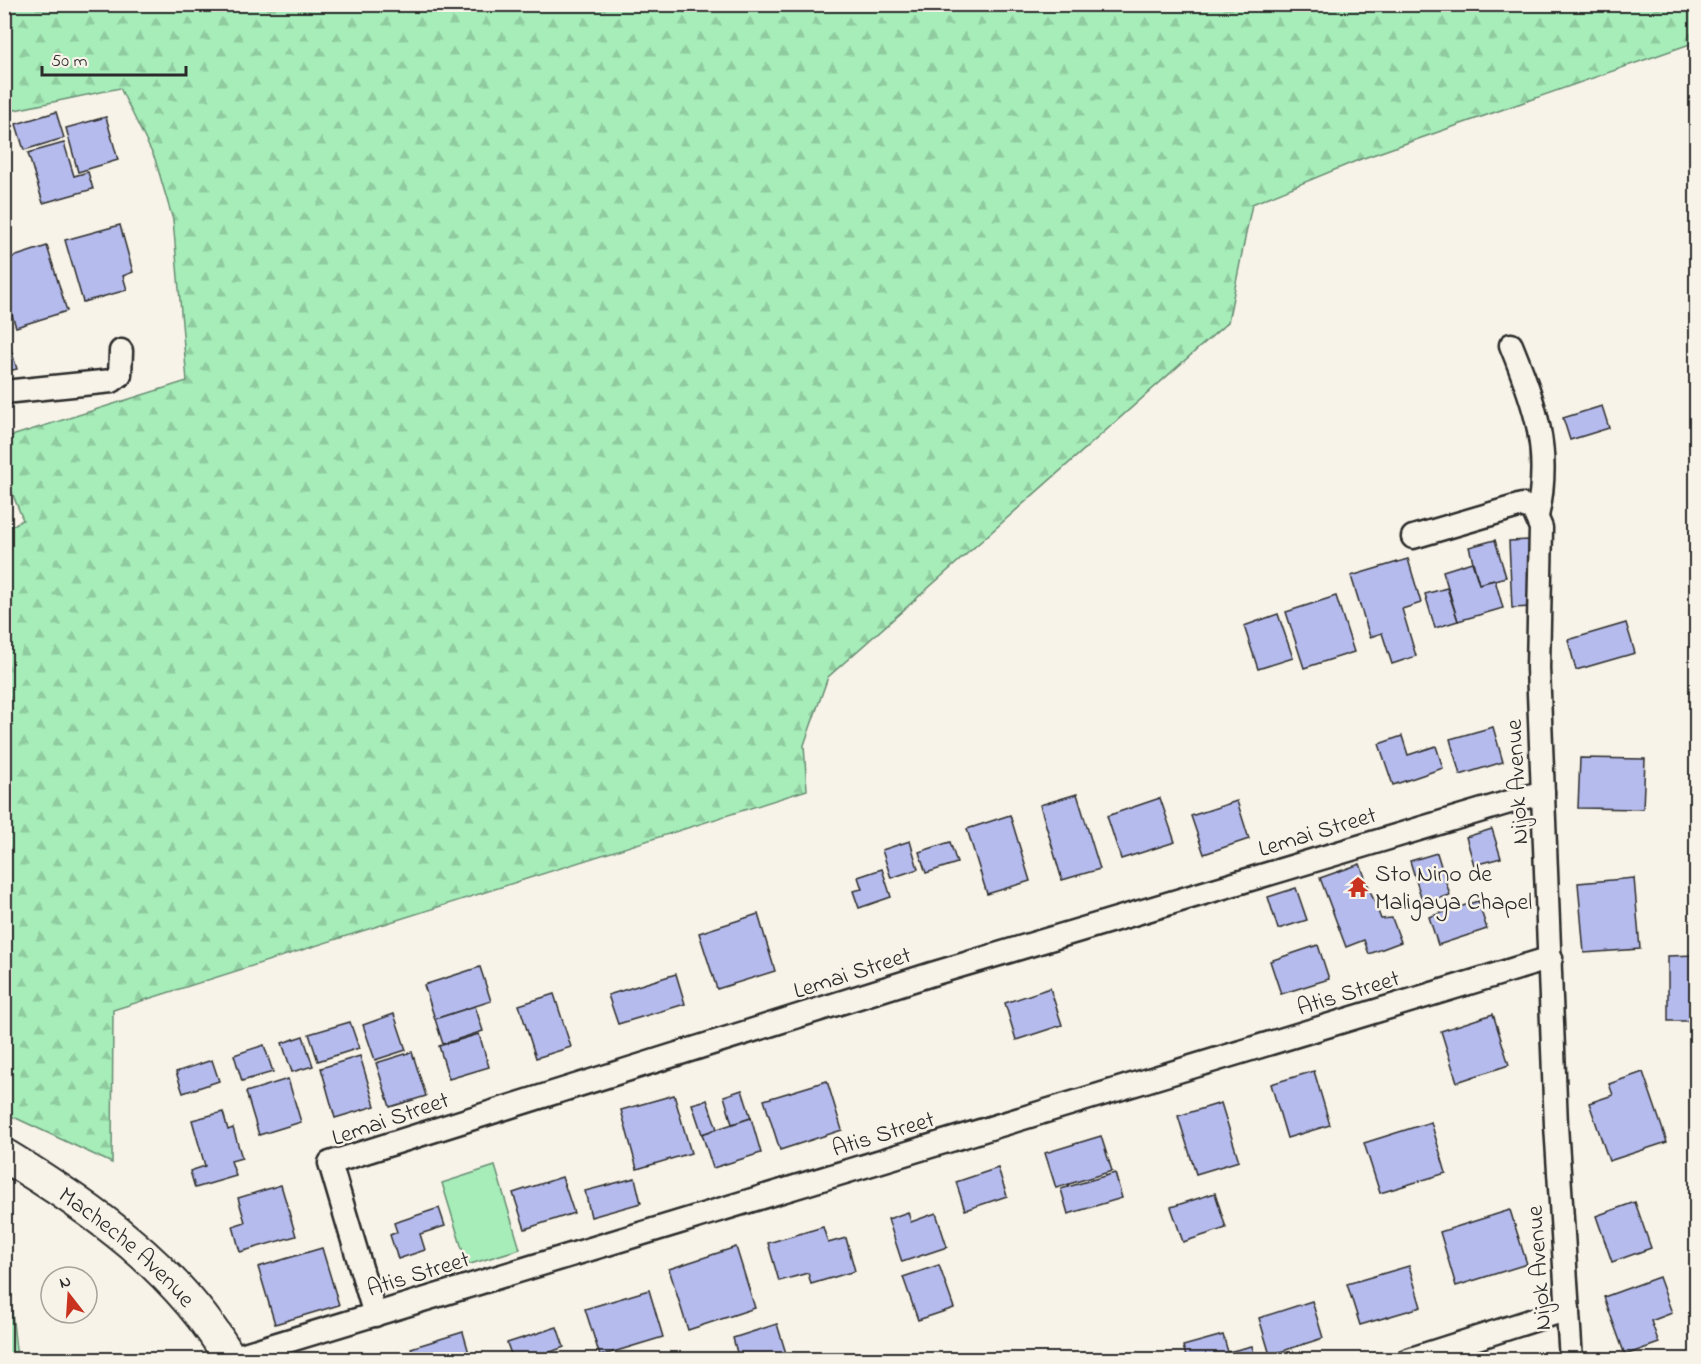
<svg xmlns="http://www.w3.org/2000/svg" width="1701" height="1364" viewBox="0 0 1701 1364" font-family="'Indie Flower',sans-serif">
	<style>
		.green { fill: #a6edb9; stroke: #688c72; stroke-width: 1.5 }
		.forest { fill: url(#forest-firs); stroke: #688c72; stroke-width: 1.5 }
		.building { fill: #b5bbed; stroke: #2b2b2b; stroke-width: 1.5 }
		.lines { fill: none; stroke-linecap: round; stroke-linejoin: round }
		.minor-casing { stroke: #2b2b2b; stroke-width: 27 }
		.secondary-casing { stroke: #2b2b2b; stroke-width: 36 }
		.minor { stroke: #f7f3e8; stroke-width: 22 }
		.secondary { stroke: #f7f3e8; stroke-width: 32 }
		.labels { text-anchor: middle; stroke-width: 5; stroke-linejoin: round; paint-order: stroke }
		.street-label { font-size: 24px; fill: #2b2b2b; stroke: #f7f3e8 }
		.poi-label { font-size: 24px; fill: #2b2b2b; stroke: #f7f3e8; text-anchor: start }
	</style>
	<defs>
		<pattern id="forest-firs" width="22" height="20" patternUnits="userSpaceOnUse" patternTransform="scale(1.5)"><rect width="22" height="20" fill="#a6edb9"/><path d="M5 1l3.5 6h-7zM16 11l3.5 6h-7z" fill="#8fcb9f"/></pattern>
	</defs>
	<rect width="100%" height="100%" fill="#f7f3e8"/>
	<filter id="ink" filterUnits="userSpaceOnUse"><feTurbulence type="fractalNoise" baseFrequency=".0167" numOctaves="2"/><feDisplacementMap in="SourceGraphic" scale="12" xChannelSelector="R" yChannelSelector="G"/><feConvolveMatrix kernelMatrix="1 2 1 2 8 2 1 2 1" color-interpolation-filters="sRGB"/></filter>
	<g filter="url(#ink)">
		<g class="green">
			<polygon points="495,1166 520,1249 467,1265 442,1183"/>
			<polygon points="4,1247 5,1247 17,1359 5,1359"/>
		</g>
		<polygon class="forest" points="5,4 1696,4 1696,74 1690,44 1361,159 1252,204 1228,322 828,677 804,745 807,790 113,1010 112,1163 5,1113 4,530 23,520 5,475 5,438 187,381 173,220 155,159 120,88 5,112"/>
		<g class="building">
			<polygon points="56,112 64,138 24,150 16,124"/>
			<polygon points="106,117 118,160 78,172 66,128"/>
			<polygon points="64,143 74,176 88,172 93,189 43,203 28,153"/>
			<polygon points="120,225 133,272 123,276 127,290 83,302 65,240"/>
			<polygon points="47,246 67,311 16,327 4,291 4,260"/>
			<polygon points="4,327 17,369 4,372"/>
			<polygon points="1602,406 1609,428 1570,440 1563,418"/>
			<polygon points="1495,540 1506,577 1479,584 1469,547"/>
			<polygon points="1529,540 1532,607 1512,608 1509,541"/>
			<polygon points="1408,559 1421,603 1402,609 1416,656 1392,664 1382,633 1370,637 1351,576"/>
			<polygon points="1472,562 1479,584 1495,580 1503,608 1458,621 1443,571"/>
			<polygon points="1447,588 1458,621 1435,628 1425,594"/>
			<polygon points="1336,596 1354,652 1304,668 1286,612"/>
			<polygon points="1278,614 1293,658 1258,669 1244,626"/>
			<polygon points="1626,623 1635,653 1576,670 1568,640"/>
			<polygon points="1493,727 1503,762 1460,775 1450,739"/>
			<polygon points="1402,736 1408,755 1436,746 1443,768 1393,785 1379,744"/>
			<polygon points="1580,758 1645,759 1643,809 1578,808"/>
			<polygon points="1077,794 1100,869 1062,880 1040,805"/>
			<polygon points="1160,798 1175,842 1121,859 1107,816"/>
			<polygon points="1237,801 1249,839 1204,854 1191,816"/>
			<polygon points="1010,815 1030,881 987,894 967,829"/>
			<polygon points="1492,829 1501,858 1474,865 1466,837"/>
			<polygon points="910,841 918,869 891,878 882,850"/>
			<polygon points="950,842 957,863 926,873 919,852"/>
			<polygon points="1437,853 1450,895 1423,903 1410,861"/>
			<polygon points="1360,864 1381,919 1392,918 1401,942 1369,954 1364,940 1346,947 1320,878"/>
			<polygon points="882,869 891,897 859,908 853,891 862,889 858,877"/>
			<polygon points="1634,878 1640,949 1584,953 1578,883"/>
			<polygon points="1296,888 1307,920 1278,929 1268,897"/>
			<polygon points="1478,901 1487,929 1438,945 1429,917"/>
			<polygon points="758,914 775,971 717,989 699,933"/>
			<polygon points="1318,945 1329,979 1281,994 1270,961"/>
			<polygon points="1696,955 1696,1021 1668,1021 1668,956"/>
			<polygon points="480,967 491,1001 435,1019 424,985"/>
			<polygon points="676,974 685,1004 618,1024 608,995"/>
			<polygon points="1050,988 1062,1025 1016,1040 1005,1003"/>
			<polygon points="554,994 571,1047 536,1058 519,1005"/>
			<polygon points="475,1006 483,1031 443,1044 435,1019"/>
			<polygon points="394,1014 406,1050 375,1060 363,1025"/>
			<polygon points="1493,1014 1509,1065 1457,1082 1441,1031"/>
			<polygon points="350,1022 359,1048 318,1061 309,1034"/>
			<polygon points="479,1034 489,1067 449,1079 439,1046"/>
			<polygon points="303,1036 313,1066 292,1072 282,1043"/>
			<polygon points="264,1045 273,1072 242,1081 234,1055"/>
			<polygon points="412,1052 426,1096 390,1107 376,1063"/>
			<polygon points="360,1056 375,1106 335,1118 321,1068"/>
			<polygon points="212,1060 219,1081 183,1093 176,1072"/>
			<polygon points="1314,1071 1330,1125 1287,1138 1271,1084"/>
			<polygon points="1643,1072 1667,1142 1609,1161 1589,1103 1613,1095 1609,1084"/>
			<polygon points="288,1079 301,1122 259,1135 246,1092"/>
			<polygon points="827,1081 842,1130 780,1150 764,1100"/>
			<polygon points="742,1090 751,1118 732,1124 724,1096"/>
			<polygon points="674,1095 691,1153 637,1169 621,1110"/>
			<polygon points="707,1100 717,1129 702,1134 692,1104"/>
			<polygon points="1221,1103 1239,1161 1196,1174 1178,1116"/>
			<polygon points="223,1112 228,1130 233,1128 242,1158 231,1161 236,1176 195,1188 190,1171 205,1166 192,1120"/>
			<polygon points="751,1118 761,1153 713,1168 702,1134"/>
			<polygon points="1431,1122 1446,1173 1380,1193 1364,1143"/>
			<polygon points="1101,1136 1112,1171 1056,1188 1045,1153"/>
			<polygon points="998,1168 1007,1196 965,1210 956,1182"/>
			<polygon points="1115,1173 1122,1198 1068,1214 1061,1189"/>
			<polygon points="562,1177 574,1213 525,1229 513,1193"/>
			<polygon points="635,1178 641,1203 591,1217 585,1191"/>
			<polygon points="281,1185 296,1236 240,1252 233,1226 245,1222 238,1198"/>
			<polygon points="1215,1193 1226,1228 1183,1242 1171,1207"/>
			<polygon points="1635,1202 1651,1248 1612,1262 1596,1216"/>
			<polygon points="439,1208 445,1226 420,1234 425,1250 398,1259 390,1235 397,1232 394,1223"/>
			<polygon points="1510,1210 1527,1264 1456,1286 1440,1232"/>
			<polygon points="908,1212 911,1222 936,1213 947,1247 902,1262 888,1219"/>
			<polygon points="823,1227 828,1243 846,1238 855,1271 811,1284 808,1273 779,1281 768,1243"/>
			<polygon points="736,1247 755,1308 688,1330 669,1269"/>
			<polygon points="322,1248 339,1305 275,1324 258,1267"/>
			<polygon points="939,1265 954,1308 918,1320 903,1277"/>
			<polygon points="1409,1266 1421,1307 1360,1325 1347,1284"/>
			<polygon points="1659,1277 1672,1313 1651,1321 1659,1343 1625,1355 1604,1297"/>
			<polygon points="649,1290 663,1337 600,1356 585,1309"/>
			<polygon points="1312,1301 1323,1338 1270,1355 1259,1318"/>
			<polygon points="777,1324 788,1360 739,1360 733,1338"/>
			<polygon points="557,1327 564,1347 548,1353 550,1360 513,1360 507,1343"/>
			<polygon points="463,1332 471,1360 415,1360 411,1348"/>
			<polygon points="1223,1335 1228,1352 1252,1346 1256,1360 1187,1360 1183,1346"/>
		</g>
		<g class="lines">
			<defs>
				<g id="minor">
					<path d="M1511 345C1535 404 1552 451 1537 516"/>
					<polyline points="4,392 112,381 120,375 121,351"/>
					<polyline points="1413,537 1522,505 1533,509 1541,528 1538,668 1556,1125 1571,1360"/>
					<polyline points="375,1315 330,1163 932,974 1543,792"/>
					<polyline points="231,1358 1551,958"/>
					<polyline points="1408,1360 1568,1309"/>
				</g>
				<g id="secondary">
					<path id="s1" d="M4 1155C92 1208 179 1270 231 1360"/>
				</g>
			</defs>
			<use href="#minor" class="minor-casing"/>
			<use href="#secondary" class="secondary-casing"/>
			<use href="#minor" class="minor"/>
			<use href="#secondary" class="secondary"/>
		</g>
	</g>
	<defs>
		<symbol id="temple-bare" viewBox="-9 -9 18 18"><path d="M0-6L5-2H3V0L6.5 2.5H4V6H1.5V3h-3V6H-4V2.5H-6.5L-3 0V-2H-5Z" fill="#c8321e" stroke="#f7f3e8" stroke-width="2.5" paint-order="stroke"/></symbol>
	</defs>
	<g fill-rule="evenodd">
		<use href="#temple-bare" x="1343" y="872" width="30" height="30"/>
	</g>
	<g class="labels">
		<g class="street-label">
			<text transform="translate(1516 782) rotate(-93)" y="8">Nijok Avenue</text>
			<text transform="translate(1317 831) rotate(-17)" y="8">Lemai Street</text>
			<text transform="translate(852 972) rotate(-18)" y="8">Lemai Street</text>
			<text transform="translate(1348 992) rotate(-17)" y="8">Atis Street</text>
			<text transform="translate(390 1118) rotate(-19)" y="8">Lemai Street</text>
			<text transform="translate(883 1133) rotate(-17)" y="8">Atis Street</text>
			<text dy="8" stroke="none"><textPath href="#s1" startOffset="154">Macheche Avenue</textPath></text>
			<text transform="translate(1538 1268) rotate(-94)" y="8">Nijok Avenue</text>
			<text transform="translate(418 1273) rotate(-17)" y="8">Atis Street</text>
		</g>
		<g class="poi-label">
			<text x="1375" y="881">Sto Nino de<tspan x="1375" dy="28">Maligaya Chapel</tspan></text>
		</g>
	</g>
	<rect width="1701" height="1364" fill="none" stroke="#f7f3e8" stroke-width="24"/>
	<rect x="12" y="12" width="1677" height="1340" fill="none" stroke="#2b2b2b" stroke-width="2" filter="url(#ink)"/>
	<g transform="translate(69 1295) rotate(343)"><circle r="28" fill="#f7f3e8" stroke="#a5a39c" stroke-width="1.5"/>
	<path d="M0-4.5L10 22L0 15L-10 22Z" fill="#c8321e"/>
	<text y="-9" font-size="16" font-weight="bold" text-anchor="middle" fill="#2b2b2b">N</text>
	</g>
	<path d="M42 66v9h144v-9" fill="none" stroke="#2b2b2b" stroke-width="3"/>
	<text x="51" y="66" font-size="18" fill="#2b2b2b" stroke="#f7f3e8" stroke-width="4.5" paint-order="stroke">50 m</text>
</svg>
